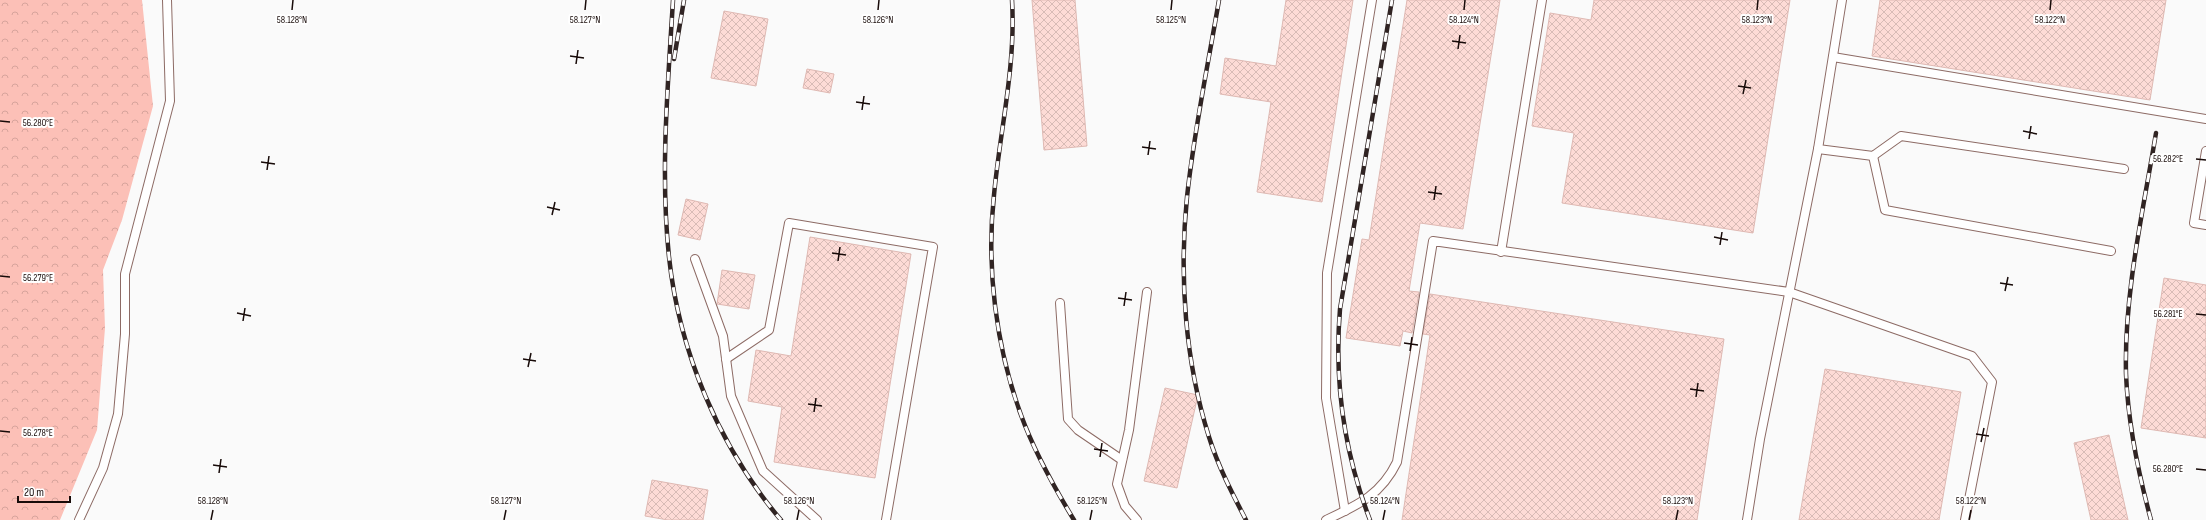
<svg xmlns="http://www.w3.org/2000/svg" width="2206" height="520" viewBox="0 0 2206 520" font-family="'Sofia Sans Condensed',sans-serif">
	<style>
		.forest { fill: url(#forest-crowns) }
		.building { fill: url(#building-cross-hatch); stroke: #dfb9b3 }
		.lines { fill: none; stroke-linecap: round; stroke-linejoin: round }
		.service-casing { stroke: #8d6b65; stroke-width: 10 }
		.service { stroke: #fff; stroke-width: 8 }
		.rail-casing { stroke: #302423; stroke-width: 4.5 }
		.rail { stroke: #fff; stroke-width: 3; stroke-dasharray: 9; stroke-linecap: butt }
		.ticks { fill: none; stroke: #180b09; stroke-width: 1.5 }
		.ticks-label { font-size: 10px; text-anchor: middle; fill: #180b09; stroke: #fff; stroke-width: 4; stroke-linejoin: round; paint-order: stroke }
	</style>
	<defs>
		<pattern id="forest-crowns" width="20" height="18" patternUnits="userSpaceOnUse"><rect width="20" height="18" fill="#fcc0b7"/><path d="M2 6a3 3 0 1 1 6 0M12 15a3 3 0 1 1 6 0" fill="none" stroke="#d7a49c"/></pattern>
		<pattern id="building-cross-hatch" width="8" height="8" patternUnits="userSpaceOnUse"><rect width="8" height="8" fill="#fddbd6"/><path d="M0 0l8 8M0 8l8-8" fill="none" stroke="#d8bbb6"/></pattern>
	</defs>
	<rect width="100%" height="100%" fill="#fafafa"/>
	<polygon class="forest" points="0,0 142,0 153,106 122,220 103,270 105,328 97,430 60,520 0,520"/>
	<g class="building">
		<polygon points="1032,0 1075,0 1087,146 1044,150"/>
		<polygon points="1286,0 1353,0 1322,202 1257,192 1271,102 1220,94 1225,58 1276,66"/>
		<polygon points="1407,0 1500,0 1463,229 1420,223 1409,291 1419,292 1412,333 1403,331 1400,346 1346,338 1362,239 1369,240"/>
		<polygon points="1594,0 1790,0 1753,233 1562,203 1574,133 1532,126 1550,13 1591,20"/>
		<polygon points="1880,0 2166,0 2150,100 1872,56"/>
		<polygon points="724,11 768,19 756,86 711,78"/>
		<polygon points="807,69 834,74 830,93 803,88"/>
		<polygon points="686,199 708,204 700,240 678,235"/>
		<polygon points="810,237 911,254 875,478 774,462 782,407 748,401 756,350 791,356"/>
		<polygon points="722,270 755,275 749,309 717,304"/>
		<polygon points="2164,278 2206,285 2206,438 2141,428"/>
		<polygon points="1430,294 1724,339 1697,520 1402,520 1430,335 1423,334"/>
		<polygon points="1825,369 1961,392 1939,520 1799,520"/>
		<polygon points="1165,388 1198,395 1177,488 1144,481"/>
		<polygon points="2109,435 2128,520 2091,520 2074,443"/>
		<polygon points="652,480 708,490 703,520 668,520 645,516"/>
	</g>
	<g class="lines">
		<defs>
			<g id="service">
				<polyline points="1833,57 2206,119"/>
				<polyline points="1818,149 1873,156 1901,136 2124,169"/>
				<polyline points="2206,151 2194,223 2206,225"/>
				<polyline points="1873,156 1885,210 2111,251"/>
				<polyline points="1501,252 1542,0"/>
				<polyline points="695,259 723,336 731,396 763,471 817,520"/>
				<polyline points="1060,303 1068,419 1078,430 1122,460"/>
				<polyline points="726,359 769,330 789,223 933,247 886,520"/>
				<polyline points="1345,511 1326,398 1327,273 1372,0"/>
				<polyline points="79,520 103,468 118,414 125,334 125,274 170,101 167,0"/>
				<polyline points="1137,520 1125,506 1117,484 1129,430 1147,292"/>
				<path d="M1326 520C1358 505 1381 495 1397 462L1433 241 1789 292 1972 356 1992 382 1965 520"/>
				<polyline points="1747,520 1760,439 1818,149 1842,0"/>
			</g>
		</defs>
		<use href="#service" class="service-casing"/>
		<use href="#service" class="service"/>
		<defs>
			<g id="rail">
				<path d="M673 0C668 85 660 172 669 257 679 351 719 447 781 520"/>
				<path d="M1012 0C1016 66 1000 130 994 195 986 267 996 347 1021 415 1034 451 1054 487 1074 520"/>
				<path d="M1219 0C1208 65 1194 131 1187 197 1179 276 1185 361 1209 437 1218 466 1232 493 1246 520"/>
				<polyline points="674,59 684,0"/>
				<path d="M1370 520C1344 452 1334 381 1340 309L1392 0"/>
				<path d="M2151 520C2138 472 2128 424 2126 374 2124 293 2143 212 2156 133"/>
			</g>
		</defs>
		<use href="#rail" class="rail-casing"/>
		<use href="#rail" class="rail"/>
	</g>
	<path class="ticks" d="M292 10 293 0M585 10 586 0M878 10 879 0M1171 10 1172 0M1464 10 1465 0M1757 10 1758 0M2050 10 2051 0M1452 41 1466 43M1458 49 1460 35M570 56 584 58M576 64 578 50M1738 86 1751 88M1743 94 1746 80M856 102 870 104M862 110 864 96M0 121 10 122M2023 131 2037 134M2029 139 2031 126M1142 147 1156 149M1148 155 1150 141M2196 159 2206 160M261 162 275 164M267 170 269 156M1428 192 1442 194M1434 200 1436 186M547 207 560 210M552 215 555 202M1714 237 1728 240M1720 245 1722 232M832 253 846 255M838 261 840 247M0 276 10 277M2000 283 2013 285M2005 291 2008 277M1118 298 1132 300M1124 306 1126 292M237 313 251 316M2196 314 2206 315M243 321 245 308M1404 343 1418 345M1410 351 1412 337M523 359 536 361M528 367 531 353M1690 389 1704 391M1696 397 1698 383M808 404 822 406M814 412 816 398M0 431 10 432M1976 434 1989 436M1981 442 1984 428M1094 449 1108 451M1100 457 1102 443M213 465 227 467M2196 469 2206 470M219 473 221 459M211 520 213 510M504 520 506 510M797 520 799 510M1090 520 1092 510M1383 520 1385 510M1676 520 1678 510M1969 520 1971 510"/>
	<g class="ticks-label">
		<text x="292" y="23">58.128°N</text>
		<text x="585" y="23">58.127°N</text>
		<text x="878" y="23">58.126°N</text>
		<text x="1757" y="23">58.123°N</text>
		<text x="2050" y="23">58.122°N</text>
		<text x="1171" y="23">58.125°N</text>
		<text x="1464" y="23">58.124°N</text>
		<text x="38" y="126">56.280°E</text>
		<text x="2168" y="162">56.282°E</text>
		<text x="38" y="281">56.279°E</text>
		<text x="2168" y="317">56.281°E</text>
		<text x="38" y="436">56.278°E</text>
		<text x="2168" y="472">56.280°E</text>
		<text x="213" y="504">58.128°N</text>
		<text x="506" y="504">58.127°N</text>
		<text x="799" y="504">58.126°N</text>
		<text x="1092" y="504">58.125°N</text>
		<text x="1385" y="504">58.124°N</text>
		<text x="1678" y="504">58.123°N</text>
		<text x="1971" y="504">58.122°N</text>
	</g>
	<path d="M18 496v6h52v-6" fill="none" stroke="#180b09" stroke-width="2"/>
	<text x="24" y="496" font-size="12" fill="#180b09" stroke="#ffffff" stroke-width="3" paint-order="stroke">20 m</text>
</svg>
